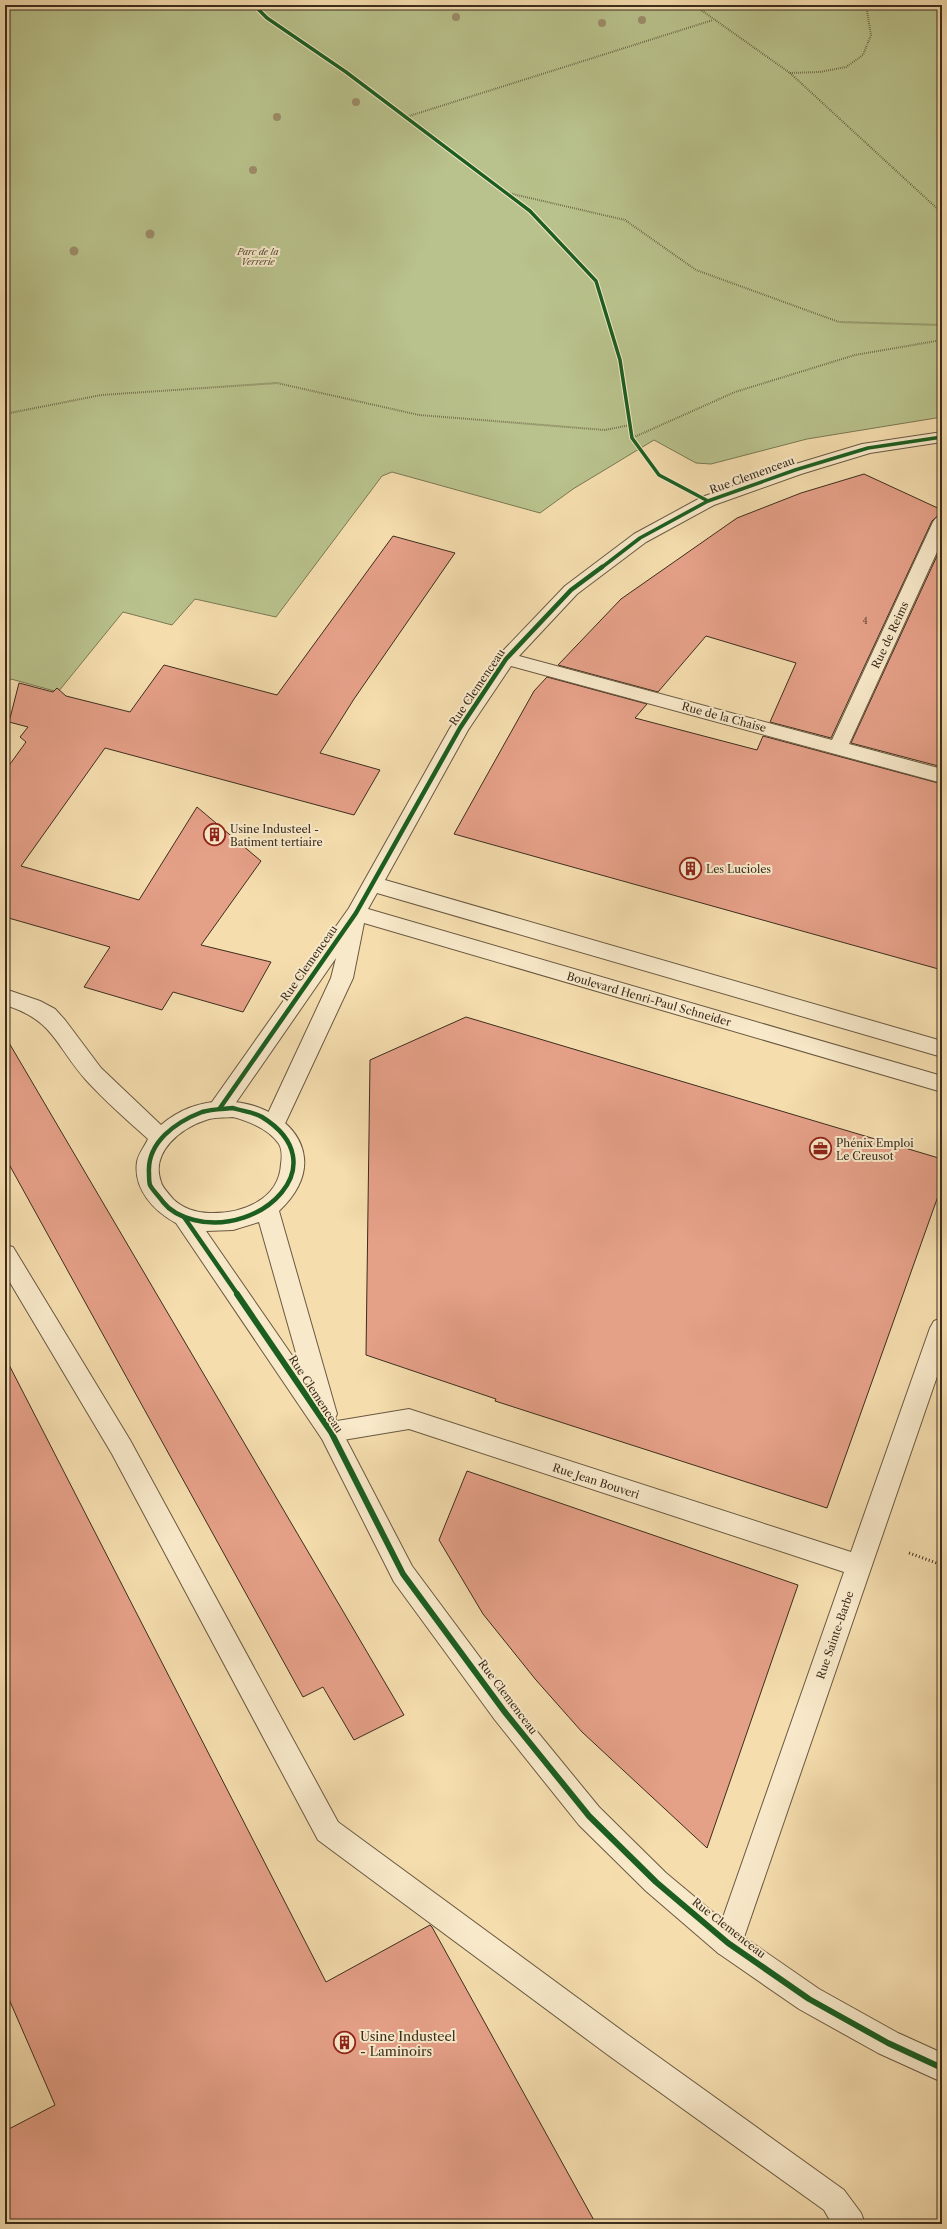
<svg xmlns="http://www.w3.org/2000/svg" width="947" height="2229" viewBox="0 0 947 2229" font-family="'Libre Caslon Text',serif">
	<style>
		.green { fill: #b9c28c; stroke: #7a7854 }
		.building { fill: #e5a088; stroke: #3c2d1d }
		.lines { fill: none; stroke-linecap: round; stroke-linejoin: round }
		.service-casing { stroke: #6a5941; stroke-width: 2 }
		.minor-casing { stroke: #6a5941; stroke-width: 2 }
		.tertiary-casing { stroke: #6a5941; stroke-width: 2 }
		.path-far1 { stroke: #3c2d1d; stroke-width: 2; stroke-dasharray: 0.5 1.5; stroke-linecap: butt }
		.path { stroke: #3c2d1d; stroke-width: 3; stroke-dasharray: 1 2.5; stroke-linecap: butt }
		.service { fill: #f8e9ca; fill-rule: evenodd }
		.minor { fill: #f8e9ca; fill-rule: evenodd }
		.tertiary { fill: #f8e9ca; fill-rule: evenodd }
		.cycleway-far2-casing { stroke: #f8e9ca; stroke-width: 5.5 }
		.cycleway-far1-casing { stroke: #f8e9ca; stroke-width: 7 }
		.cycleway-casing { stroke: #f8e9ca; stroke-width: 8 }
		.cycleway-far2 { stroke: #1b5e20; stroke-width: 3.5 }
		.cycleway-far1 { stroke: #1b5e20; stroke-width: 4.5 }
		.cycleway { stroke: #1b5e20; stroke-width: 6 }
		.tree { fill: #9d8d6a }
		.labels { text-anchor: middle; stroke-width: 4; stroke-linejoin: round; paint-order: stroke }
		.far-park-label { font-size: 9px; font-style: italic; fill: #554b33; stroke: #f8e9ca }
		.number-label { font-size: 9px; fill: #664a38 }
		.street-label { font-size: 11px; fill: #3c2d1d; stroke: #f8e9ca }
		.poi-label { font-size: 11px; fill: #3c2d1d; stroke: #f8e9ca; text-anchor: start }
		.near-poi-label { font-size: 13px; fill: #3c2d1d; stroke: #f8e9ca; text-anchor: start }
	</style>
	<rect width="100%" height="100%" fill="#f5ddae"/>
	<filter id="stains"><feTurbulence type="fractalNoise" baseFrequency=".005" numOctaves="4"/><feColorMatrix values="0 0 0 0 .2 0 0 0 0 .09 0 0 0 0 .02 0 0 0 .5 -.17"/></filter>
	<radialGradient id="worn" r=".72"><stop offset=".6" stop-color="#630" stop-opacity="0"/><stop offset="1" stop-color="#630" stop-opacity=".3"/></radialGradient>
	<polygon class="green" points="5,5 942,5 942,417 807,439 711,464 696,463 654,440 573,489 540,513 392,472 382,476 276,617 195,599 172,625 123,612 58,692 11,679 5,687"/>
	<g class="building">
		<polygon points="864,474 942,510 942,515 936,517 932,521 831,738 770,722 796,663 706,636 658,692 558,665 621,599 737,518 801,493"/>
		<polygon points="393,536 455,553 354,699 320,753 380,770 354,815 105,748 21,866 139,900 197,807 261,861 201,945 271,962 243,1012 173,992 162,1010 84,987 110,947 5,917 5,771 26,742 20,737 28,727 9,722 19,683 53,692 57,688 66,696 130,712 164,665 277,695"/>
		<polygon points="942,545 942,767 851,743"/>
		<polygon points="547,677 647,704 635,718 757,750 763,736 942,784 942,970 454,834 534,691"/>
		<polygon points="466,1017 942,1159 942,1185 827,1508 495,1401 496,1399 366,1355 370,1060"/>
		<polygon points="5,1036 404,1715 354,1740 323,1687 303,1697 5,1157"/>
		<polygon points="5,1357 326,1982 430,1925 432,1927 596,2224 5,2224 5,2131 55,2105 5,1990"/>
		<polygon points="467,1471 798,1585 707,1848 582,1732 536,1680 483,1614 439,1540"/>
	</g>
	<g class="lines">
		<defs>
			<polygon id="service" points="5,1245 13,1247 130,1440 338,1822 628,2035 844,2190 861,2213 865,2224 832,2224 824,2210 608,2055 318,1840 112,1454 5,1274"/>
			<g id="minor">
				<polygon points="942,432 942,442 870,453 801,474 714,505 646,542 577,594 519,656 832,740 933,522 936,518 942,516 942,541 849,744 942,769 942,783 511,666 468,730 385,880 942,1041 942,1057 377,893 368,909 942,1076 942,1092 364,923 353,978 282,1130 274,1133 266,1130 263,1124 331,978 336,958 228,1114 220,1117 212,1114 209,1108 212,1102 349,908 450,728 499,655 565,586 634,534 702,497 789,466 862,444"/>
				<polygon points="942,1318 942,1362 742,1943 738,1953 728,1957 718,1953 714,1943 844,1572 409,1429 331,1442 322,1439 319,1432 322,1425 331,1422 409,1409 851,1552 930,1328 934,1321"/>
			</g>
			<path id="tertiary" d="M5 989 40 1001 55 1009 65 1020 101 1068 161 1125C233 1062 358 1137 279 1211L337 1414 335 1418 412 1566 513 1702 599 1807 666 1873 738 1933 819 1989 898 2033 942 2053V2082L878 2053 799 2009 718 1953 646 1891 579 1825 495 1720 394 1582 322 1439 176 1223C154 1211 133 1189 137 1162 138 1154 145 1146 148 1139 127 1120 105 1101 86 1080 55 1045 54 1020 5 1005ZM233 1117C248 1121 269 1129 279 1144 282 1149 282 1158 281 1164 279 1201 240 1214 209 1213 197 1213 182 1208 173 1199 169 1194 162 1187 161 1182 150 1152 181 1128 206 1120 214 1117 224 1118 233 1117ZM259 1222 300 1367 206 1231 233 1230Z"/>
		</defs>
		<use href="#service" class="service-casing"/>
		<use href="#minor" class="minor-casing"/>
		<use href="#tertiary" class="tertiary-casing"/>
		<g class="path-far1">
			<polyline points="694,5 790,73 820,72 846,67 863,55 871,35 866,5"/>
			<polyline points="790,73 942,213"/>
			<polyline points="406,117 713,20"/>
			<polyline points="504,192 625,220 696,270 839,322 942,325"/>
			<polyline points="5,414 101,395 277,383 419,415 605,430 630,425"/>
			<polyline points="632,438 735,392 855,355 942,340"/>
		</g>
		<polyline class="path" points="909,1553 942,1565"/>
		<use href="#service" class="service"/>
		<use href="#minor" class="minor"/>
		<use href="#tertiary" class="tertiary"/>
		<defs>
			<g id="cycleway-far2">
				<polyline points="254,5 267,18 346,72 530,211 596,281 620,360 632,438 659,475 708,501"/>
				<polyline points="601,568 640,538 708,501 795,470 868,448 942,437"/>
			</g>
			<g id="cycleway-far1">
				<polyline points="220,1108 356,913 460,728 506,659 571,590 602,567"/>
				<path d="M233 1108C241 1111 254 1112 262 1117 338 1164 261 1237 194 1220 182 1217 170 1211 163 1202 159 1196 153 1191 150 1185 149 1182 149 1177 149 1173 147 1142 176 1122 202 1112 211 1109 223 1109 233 1108Z"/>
				<polyline points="184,1217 238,1295"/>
			</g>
			<polyline id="cycleway" points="237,1294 331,1432 403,1574 504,1711 589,1816 656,1882 728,1943 809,1999 888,2043 942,2068"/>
		</defs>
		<use href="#cycleway-far2" class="cycleway-far2-casing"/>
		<use href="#cycleway-far1" class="cycleway-far1-casing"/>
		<use href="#cycleway" class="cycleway-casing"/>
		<use href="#cycleway-far2" class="cycleway-far2"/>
		<use href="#cycleway-far1" class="cycleway-far1"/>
		<use href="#cycleway" class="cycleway"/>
	</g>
	<g class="tree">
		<circle cx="456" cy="17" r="4"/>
		<circle cx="642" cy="20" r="4"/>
		<circle cx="602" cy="23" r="4"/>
		<circle cx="356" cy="102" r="4"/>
		<circle cx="277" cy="117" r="4"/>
		<circle cx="253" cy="170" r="4"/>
		<circle cx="150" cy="234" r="4.5"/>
		<circle cx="74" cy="251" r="4.5"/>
	</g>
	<defs>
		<symbol id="building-ring" viewBox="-11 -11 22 22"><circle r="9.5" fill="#f8e9ca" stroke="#8f2418" stroke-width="1.5"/><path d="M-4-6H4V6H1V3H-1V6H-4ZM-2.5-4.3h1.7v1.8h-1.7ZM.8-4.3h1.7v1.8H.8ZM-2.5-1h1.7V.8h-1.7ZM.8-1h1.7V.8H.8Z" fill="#8f2418"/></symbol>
		<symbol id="office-ring" viewBox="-11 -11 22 22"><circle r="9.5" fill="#f8e9ca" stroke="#8f2418" stroke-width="1.5"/><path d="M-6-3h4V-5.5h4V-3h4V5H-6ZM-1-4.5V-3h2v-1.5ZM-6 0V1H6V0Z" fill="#8f2418"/></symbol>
	</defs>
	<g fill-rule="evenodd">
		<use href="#building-ring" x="202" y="822" width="25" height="25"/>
		<use href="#building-ring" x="678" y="856" width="25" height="25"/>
		<use href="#office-ring" x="808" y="1136" width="25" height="25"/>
		<use href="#building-ring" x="332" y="2030" width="25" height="25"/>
	</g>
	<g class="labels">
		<g class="far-park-label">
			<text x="258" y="255">Parc de la<tspan x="258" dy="10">Verrerie</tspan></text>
		</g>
		<g class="number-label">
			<text x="865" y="624">4</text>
		</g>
		<g class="street-label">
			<text transform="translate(752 475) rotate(-20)" y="4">Rue Clemenceau</text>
			<text transform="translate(890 635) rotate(-65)" y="4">Rue de Reims</text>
			<text transform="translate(477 687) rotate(-56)" y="4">Rue Clemenceau</text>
			<text transform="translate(724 717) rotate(15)" y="4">Rue de la Chaise</text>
			<text transform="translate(309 963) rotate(-55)" y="4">Rue Clemenceau</text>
			<text transform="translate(649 999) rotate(16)" y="4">Boulevard Henri-Paul Schneider</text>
			<text transform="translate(316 1394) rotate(57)" y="4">Rue Clemenceau</text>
			<text transform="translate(596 1481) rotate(18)" y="4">Rue Jean Bouveri</text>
			<text transform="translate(835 1635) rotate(-71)" y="4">Rue Sainte-Barbe</text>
			<text transform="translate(508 1697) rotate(53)" y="4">Rue Clemenceau</text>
			<text transform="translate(729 1928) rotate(38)" y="4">Rue Clemenceau</text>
		</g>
		<g class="poi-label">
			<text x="230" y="833">Usine Industeel -<tspan x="230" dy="13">Batiment tertiaire</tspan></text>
			<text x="706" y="873">Les Lucioles</text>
			<text x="836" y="1147">Phénix Emploi<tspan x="836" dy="13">Le Creusot</tspan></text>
		</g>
		<g class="near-poi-label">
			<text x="360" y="2041">Usine Industeel<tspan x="360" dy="15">- Laminoirs</tspan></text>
		</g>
	</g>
	<rect width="947" height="2229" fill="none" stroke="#f5ddae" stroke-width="20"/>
	<rect x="6" y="6" width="935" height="2217" fill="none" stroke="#3c2d1d" stroke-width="2"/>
	<rect x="10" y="10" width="927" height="2209" fill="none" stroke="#3c2d1d"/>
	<rect width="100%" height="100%" filter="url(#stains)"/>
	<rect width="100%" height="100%" fill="url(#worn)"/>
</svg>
